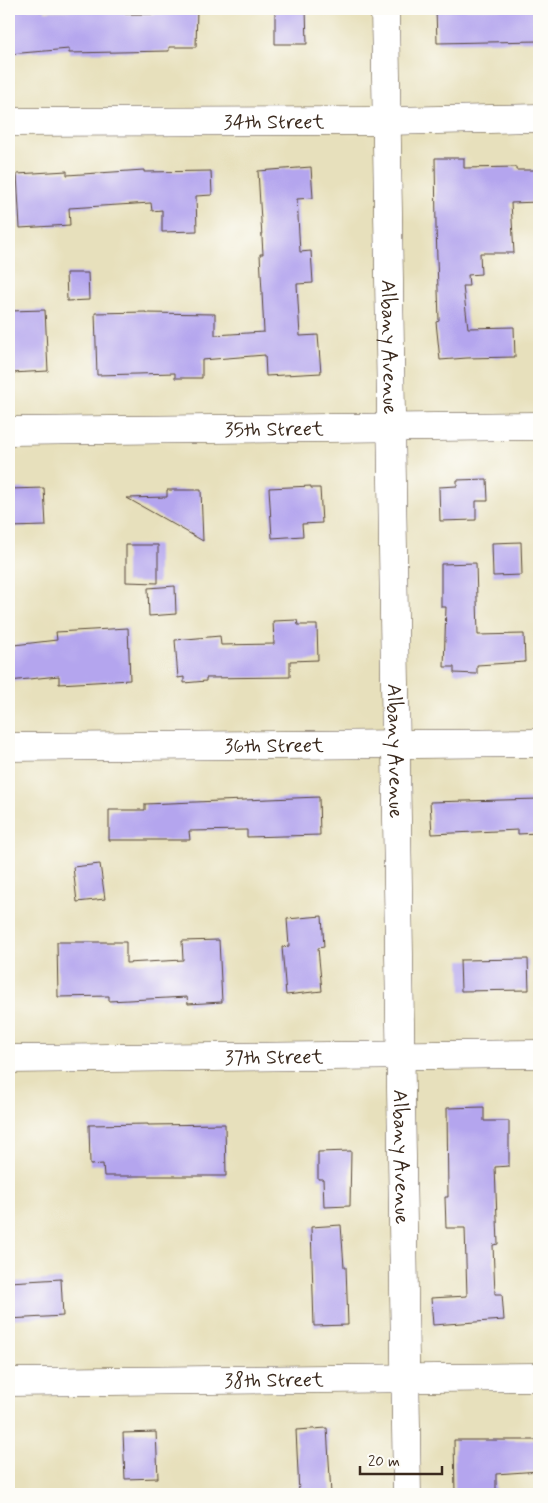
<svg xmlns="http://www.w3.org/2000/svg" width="548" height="1503" viewBox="0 0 548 1503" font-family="Mynerve,sans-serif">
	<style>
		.building { fill: #b4a5ee }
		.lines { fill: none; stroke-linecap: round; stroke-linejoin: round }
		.minor-casing { stroke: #554536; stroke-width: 29 }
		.minor { stroke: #fff; stroke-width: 28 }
		.labels { text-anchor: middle; stroke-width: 4.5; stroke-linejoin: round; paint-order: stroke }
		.street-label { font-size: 20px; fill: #3b2a1e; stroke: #fdfcf7 }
	</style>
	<rect width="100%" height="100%" fill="#fdfcf7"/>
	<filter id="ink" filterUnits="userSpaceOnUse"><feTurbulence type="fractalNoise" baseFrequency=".02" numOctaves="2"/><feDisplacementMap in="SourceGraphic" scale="10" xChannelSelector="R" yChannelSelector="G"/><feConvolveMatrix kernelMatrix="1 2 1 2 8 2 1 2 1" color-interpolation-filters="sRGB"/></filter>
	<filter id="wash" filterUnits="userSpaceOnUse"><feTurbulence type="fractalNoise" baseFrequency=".0096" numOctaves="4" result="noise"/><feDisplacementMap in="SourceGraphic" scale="20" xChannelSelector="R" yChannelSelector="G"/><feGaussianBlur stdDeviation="1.12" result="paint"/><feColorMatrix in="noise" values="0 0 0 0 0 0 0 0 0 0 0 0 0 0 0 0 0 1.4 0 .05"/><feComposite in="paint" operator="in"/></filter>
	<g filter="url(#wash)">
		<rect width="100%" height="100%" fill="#e7e0bc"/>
		<g id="blocks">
			<g class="building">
				<polygon points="9,9 45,9 45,11 125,9 125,14 168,14 168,9 197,9 196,47 169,47 169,51 69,53 69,49 9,54"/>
				<polygon points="275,9 306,9 307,44 275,44"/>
				<polygon points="436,9 539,9 539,41 437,43"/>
				<polygon points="435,158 464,158 464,168 516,167 516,170 539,170 539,202 511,203 514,253 480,253 481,274 468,275 469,286 463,286 468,328 514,327 515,357 467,358 440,360 436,322 439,321 436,227"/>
				<polygon points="311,167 313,198 297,199 300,252 311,251 313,283 297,284 300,336 318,335 321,373 266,376 265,355 202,360 202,378 175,378 175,373 97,375 95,313 146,312 146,313 215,314 215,335 264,332 260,254 263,254 258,171"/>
				<polygon points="144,170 144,172 211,171 212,195 196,196 197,231 162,232 162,210 152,211 151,203 69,208 70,225 20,228 17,174 67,171 67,175"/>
				<polygon points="66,273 88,273 89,300 67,301"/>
				<polygon points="45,310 48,371 12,373 9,311"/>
				<polygon points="487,479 488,501 476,501 476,520 440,521 439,487 457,486 457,480"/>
				<polygon points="311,486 311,488 320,488 322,523 302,524 303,536 272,538 269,488"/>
				<polygon points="44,488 46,526 9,527 9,489"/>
				<polygon points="167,490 201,490 203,541 127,498 167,497"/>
				<polygon points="521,542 522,575 493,576 492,543"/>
				<polygon points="126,545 158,545 158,583 126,582"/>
				<polygon points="476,563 478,635 524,634 525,662 477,665 477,674 454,673 454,667 444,667 446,607 441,607 441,564"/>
				<polygon points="175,586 176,614 149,616 148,588"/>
				<polygon points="297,620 298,625 317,625 318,660 290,661 290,677 206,678 206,681 184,683 184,677 178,678 175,640 220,636 221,645 274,644 273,621"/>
				<polygon points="128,628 130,680 59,684 59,676 9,681 9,649 14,649 14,645 57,640 56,632"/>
				<polygon points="319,797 320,835 247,837 247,830 189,831 190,840 109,840 109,810 145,810 145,804"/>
				<polygon points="539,799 539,833 518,834 518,830 432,834 430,802"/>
				<polygon points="100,864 105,899 77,902 73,867"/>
				<polygon points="322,916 324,947 318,948 322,991 286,995 282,947 289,946 287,919"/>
				<polygon points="219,940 222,1002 188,1004 187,997 109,1001 109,996 58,997 57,942 126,942 126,963 183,960 182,941"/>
				<polygon points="528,959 529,990 461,991 460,960"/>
				<polygon points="484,1107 484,1121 509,1121 509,1166 495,1167 498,1244 493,1245 495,1294 502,1294 504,1320 433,1325 431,1298 467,1296 465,1228 446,1228 445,1197 448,1197 447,1108"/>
				<polygon points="148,1124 148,1125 225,1124 226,1176 104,1176 103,1164 90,1165 89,1125"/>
				<polygon points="351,1151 350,1206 324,1207 323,1179 318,1179 318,1152"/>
				<polygon points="341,1225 344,1267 346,1267 348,1325 314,1326 311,1227"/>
				<polygon points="61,1279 63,1316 9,1319 9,1282"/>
				<polygon points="327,1428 331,1494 299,1494 296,1430"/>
				<polygon points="156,1432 158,1478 125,1479 123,1433"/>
				<polygon points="454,1440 539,1440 539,1471 496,1474 496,1494 455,1494"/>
			</g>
		</g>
	</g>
	<g filter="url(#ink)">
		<use href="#blocks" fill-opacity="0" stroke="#554536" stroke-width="1"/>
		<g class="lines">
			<defs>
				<g id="minor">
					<path id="s1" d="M385 9 407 1494"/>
					<path id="s2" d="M9 122 386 121 539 118"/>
					<path id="s3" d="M9 431 539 426"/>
					<path id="s4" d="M9 747 539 743"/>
					<path id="s5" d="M9 1059 539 1054"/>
					<path id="s6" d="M9 1382 539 1377"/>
				</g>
			</defs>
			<use href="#minor" class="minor-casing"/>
			<use href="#minor" class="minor"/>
		</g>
	</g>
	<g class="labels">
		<g class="street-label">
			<text dy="7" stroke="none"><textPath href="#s2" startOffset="265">34th Street</textPath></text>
			<text dy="7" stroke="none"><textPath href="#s1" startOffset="338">Albany Avenue</textPath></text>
			<text dy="7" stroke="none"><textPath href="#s3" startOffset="265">35th Street</textPath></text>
			<text dy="7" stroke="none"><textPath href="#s4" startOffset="265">36th Street</textPath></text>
			<text dy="7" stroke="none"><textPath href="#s1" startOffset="742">Albany Avenue</textPath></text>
			<text dy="7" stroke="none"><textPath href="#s5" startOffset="265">37th Street</textPath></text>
			<text dy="7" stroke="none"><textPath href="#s1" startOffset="1148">Albany Avenue</textPath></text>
			<text dy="7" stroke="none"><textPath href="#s6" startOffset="265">38th Street</textPath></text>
		</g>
	</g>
	<rect width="548" height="1503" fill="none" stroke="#fdfcf7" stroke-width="30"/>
	<path d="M360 1466v8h82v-8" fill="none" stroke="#3b2a1e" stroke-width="2.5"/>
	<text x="368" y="1466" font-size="15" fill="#3b2a1e" stroke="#fdfcf7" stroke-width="4" paint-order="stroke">20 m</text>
</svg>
